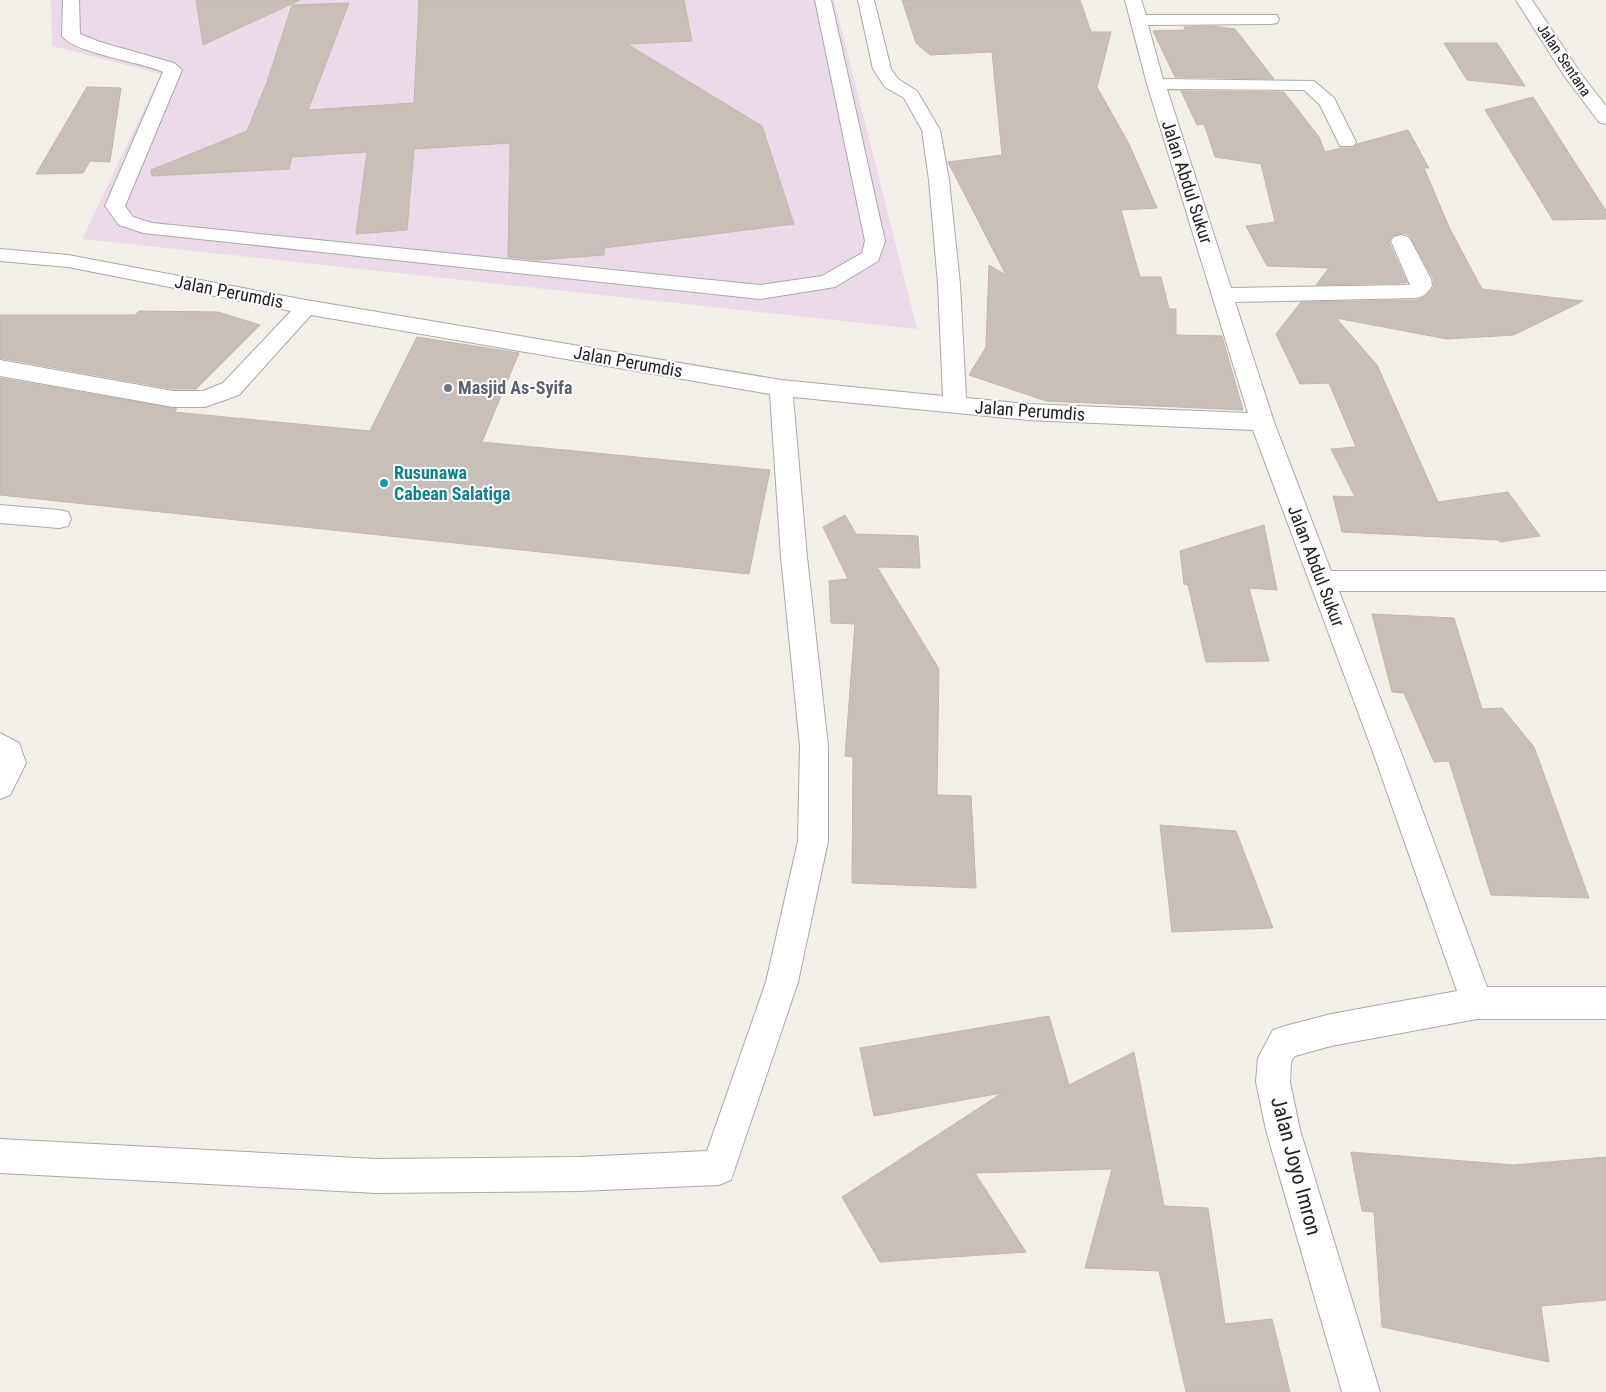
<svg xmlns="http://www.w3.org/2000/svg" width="1606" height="1392" viewBox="0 0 1606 1392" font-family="'Roboto Condensed',sans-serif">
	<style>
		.industrial { fill: #ebdbe8 }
		.building { fill: #c7bfb8; stroke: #c4b6ab }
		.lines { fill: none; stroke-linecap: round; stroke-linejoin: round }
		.minor-casing { stroke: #a9a9a9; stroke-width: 2 }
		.minor { fill: #fff; fill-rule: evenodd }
		.worship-dot { fill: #6b7280; stroke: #fff; stroke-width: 2 }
		.culture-dot { fill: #0f9aa8; stroke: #fff; stroke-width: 2 }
		.labels { text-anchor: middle; stroke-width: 4; stroke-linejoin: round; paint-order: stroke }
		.far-street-label { font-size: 15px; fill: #222; stroke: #fff }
		.street-label { font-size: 18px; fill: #222; stroke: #fff }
		.worship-label { font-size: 18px; font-weight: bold; fill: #5b616d; stroke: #fff; text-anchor: start }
		.culture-label { font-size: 18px; font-weight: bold; fill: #0d838f; stroke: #fff; text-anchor: start }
		.near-street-label { font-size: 21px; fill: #222; stroke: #fff }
	</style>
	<rect width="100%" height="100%" fill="#f2efe9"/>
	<polygon class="industrial" points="51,0 834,0 917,329 82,239 161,74 52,46"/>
	<g class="building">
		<polygon points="196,0 300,0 203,45"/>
		<polygon points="419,0 684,0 692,41 627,44 762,126 794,224 604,248 604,255 537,260 508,257 510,143 414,149 407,230 356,234 367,152 292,157 289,169 152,176 151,170 247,131 267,82 292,5 349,3 308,110 414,103"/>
		<polygon points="902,0 1080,0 1091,32 1111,32 1097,87 1129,144 1157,208 1121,210 1140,277 1161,277 1169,309 1176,309 1176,335 1222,336 1243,410 1046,401 969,375 986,347 989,265 1006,275 948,162 1002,155 992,52 930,55 916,43"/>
		<polygon points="1212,26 1235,29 1274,79 1175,77 1153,31 1185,30 1184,27"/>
		<polygon points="1444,43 1497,43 1525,86 1467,80"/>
		<polygon points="87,87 121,88 110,162 90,161 83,173 36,174"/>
		<polygon points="1181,91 1284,92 1319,137 1325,152 1341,148 1354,148 1357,144 1408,130 1429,168 1424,168 1449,227 1482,289 1583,301 1514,335 1447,339 1336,318 1377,365 1438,502 1508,492 1540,536 1500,542 1499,540 1342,532 1333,496 1355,497 1331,449 1356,447 1329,383 1300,384 1276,334 1301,302 1418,300 1427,295 1434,287 1433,278 1412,240 1409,235 1402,233 1392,236 1389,242 1407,283 1316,285 1329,268 1267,266 1246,226 1275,222 1261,164 1215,157 1204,124 1197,125"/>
		<polygon points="1533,97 1606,211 1606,219 1553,220 1485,110"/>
		<polygon points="139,311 218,312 260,325 196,389 173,389 0,358 0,315 135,315"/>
		<polygon points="417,337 519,353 482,442 770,470 749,574 0,495 0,378 177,409 174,412 370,431"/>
		<polygon points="845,515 856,534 918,536 920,568 877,567 939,669 937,795 971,796 976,888 852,883 853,757 845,756 855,624 831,623 829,581 848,579 823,527"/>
		<polygon points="1264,525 1277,590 1249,588 1269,661 1206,662 1188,585 1184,584 1180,551"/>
		<polygon points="1372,614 1454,618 1482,709 1502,708 1534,747 1589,898 1491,895 1449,761 1434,762 1404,693 1392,692"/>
		<polygon points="1160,825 1236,831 1273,928 1172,932"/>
		<polygon points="1049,1016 1069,1085 1134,1052 1164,1206 1208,1208 1225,1324 1272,1319 1290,1392 1186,1392 1159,1271 1085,1268 1112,1169 975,1173 1026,1252 880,1262 842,1197 1002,1093 874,1116 860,1048"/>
		<polygon points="1351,1152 1514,1165 1606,1157 1606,1300 1541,1306 1549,1362 1382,1327 1374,1212 1362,1211"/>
	</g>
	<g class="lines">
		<defs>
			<g id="minor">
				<path d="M63 0H79L80 34 100 42 174 63 182 70 125 206 133 217 152 223 760 285 822 276 862 253 865 241 815 0H831L885 241 878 261 835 287 760 299 143 233 119 225 105 206 163 72C142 62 74 53 62 36Z"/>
				<path d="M858 0H874L891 69 898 79 917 91 940 130 949 180 960 284 966 398 1028 404 1248 413 1147 84 1125 0H1141L1146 15H1277L1279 19 1277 23 1271 24 1148 25 1163 79 1314 81 1334 98 1356 142 1354 146H1340L1320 105 1304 90 1167 89 1231 288 1410 285 1391 241 1394 237 1401 235 1408 237 1411 241 1431 279 1432 286C1427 293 1425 296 1417 298L1235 302 1274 422 1331 571H1606V591H1339L1402 755 1487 987H1606V1019H1477L1331 1046 1295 1056 1291 1062 1290 1082 1300 1130 1380 1392H1342L1266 1130 1256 1082 1258 1058 1273 1030 1285 1026 1331 1014 1457 991 1374 755 1253 430 1028 420 793 397 807 557 828 746V841L798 982 731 1180 719 1185 579 1191 376 1193 0 1173V1139L376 1159 579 1157 707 1151 766 982 798 841 800 746 781 557 770 394 311 315 239 395 205 407H173L0 376V360L173 391H203L223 383 291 311 68 267 0 261V249L68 255 306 300 781 380 943 396 938 284 929 180 922 130 904 98 885 87 873 69Z"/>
				<polygon points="1516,0 1532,0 1581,74 1606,106 1606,124 1599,122 1565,77"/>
				<polygon points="0,505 59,510 68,512 71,519 68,526 59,528 0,523"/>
				<polygon points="0,733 19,743 26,763 10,795 0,799"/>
			</g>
		</defs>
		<use href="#minor" class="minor-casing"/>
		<use href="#minor" class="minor"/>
	</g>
	<circle class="worship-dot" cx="448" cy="388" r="5"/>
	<circle class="culture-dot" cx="384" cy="483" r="5"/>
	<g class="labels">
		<g class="far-street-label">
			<text transform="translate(1564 60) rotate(56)" y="5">Jalan Sentana</text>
		</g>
		<g class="street-label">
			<text transform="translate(1187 182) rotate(72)" y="6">Jalan Abdul Sukur</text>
			<text transform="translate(229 292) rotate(11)" y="6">Jalan Perumdis</text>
			<text transform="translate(628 362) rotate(10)" y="6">Jalan Perumdis</text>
			<text transform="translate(1030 411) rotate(4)" y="6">Jalan Perumdis</text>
			<text transform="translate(1316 566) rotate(69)" y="6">Jalan Abdul Sukur</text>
		</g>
		<g class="worship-label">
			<text x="458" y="394">Masjid As-Syifa</text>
		</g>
		<g class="culture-label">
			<text x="394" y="479">Rusunawa<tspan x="394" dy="21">Cabean Salatiga</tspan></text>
		</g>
		<g class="near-street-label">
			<text transform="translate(1296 1166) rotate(75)" y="7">Jalan Joyo Imron</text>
		</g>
	</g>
</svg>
